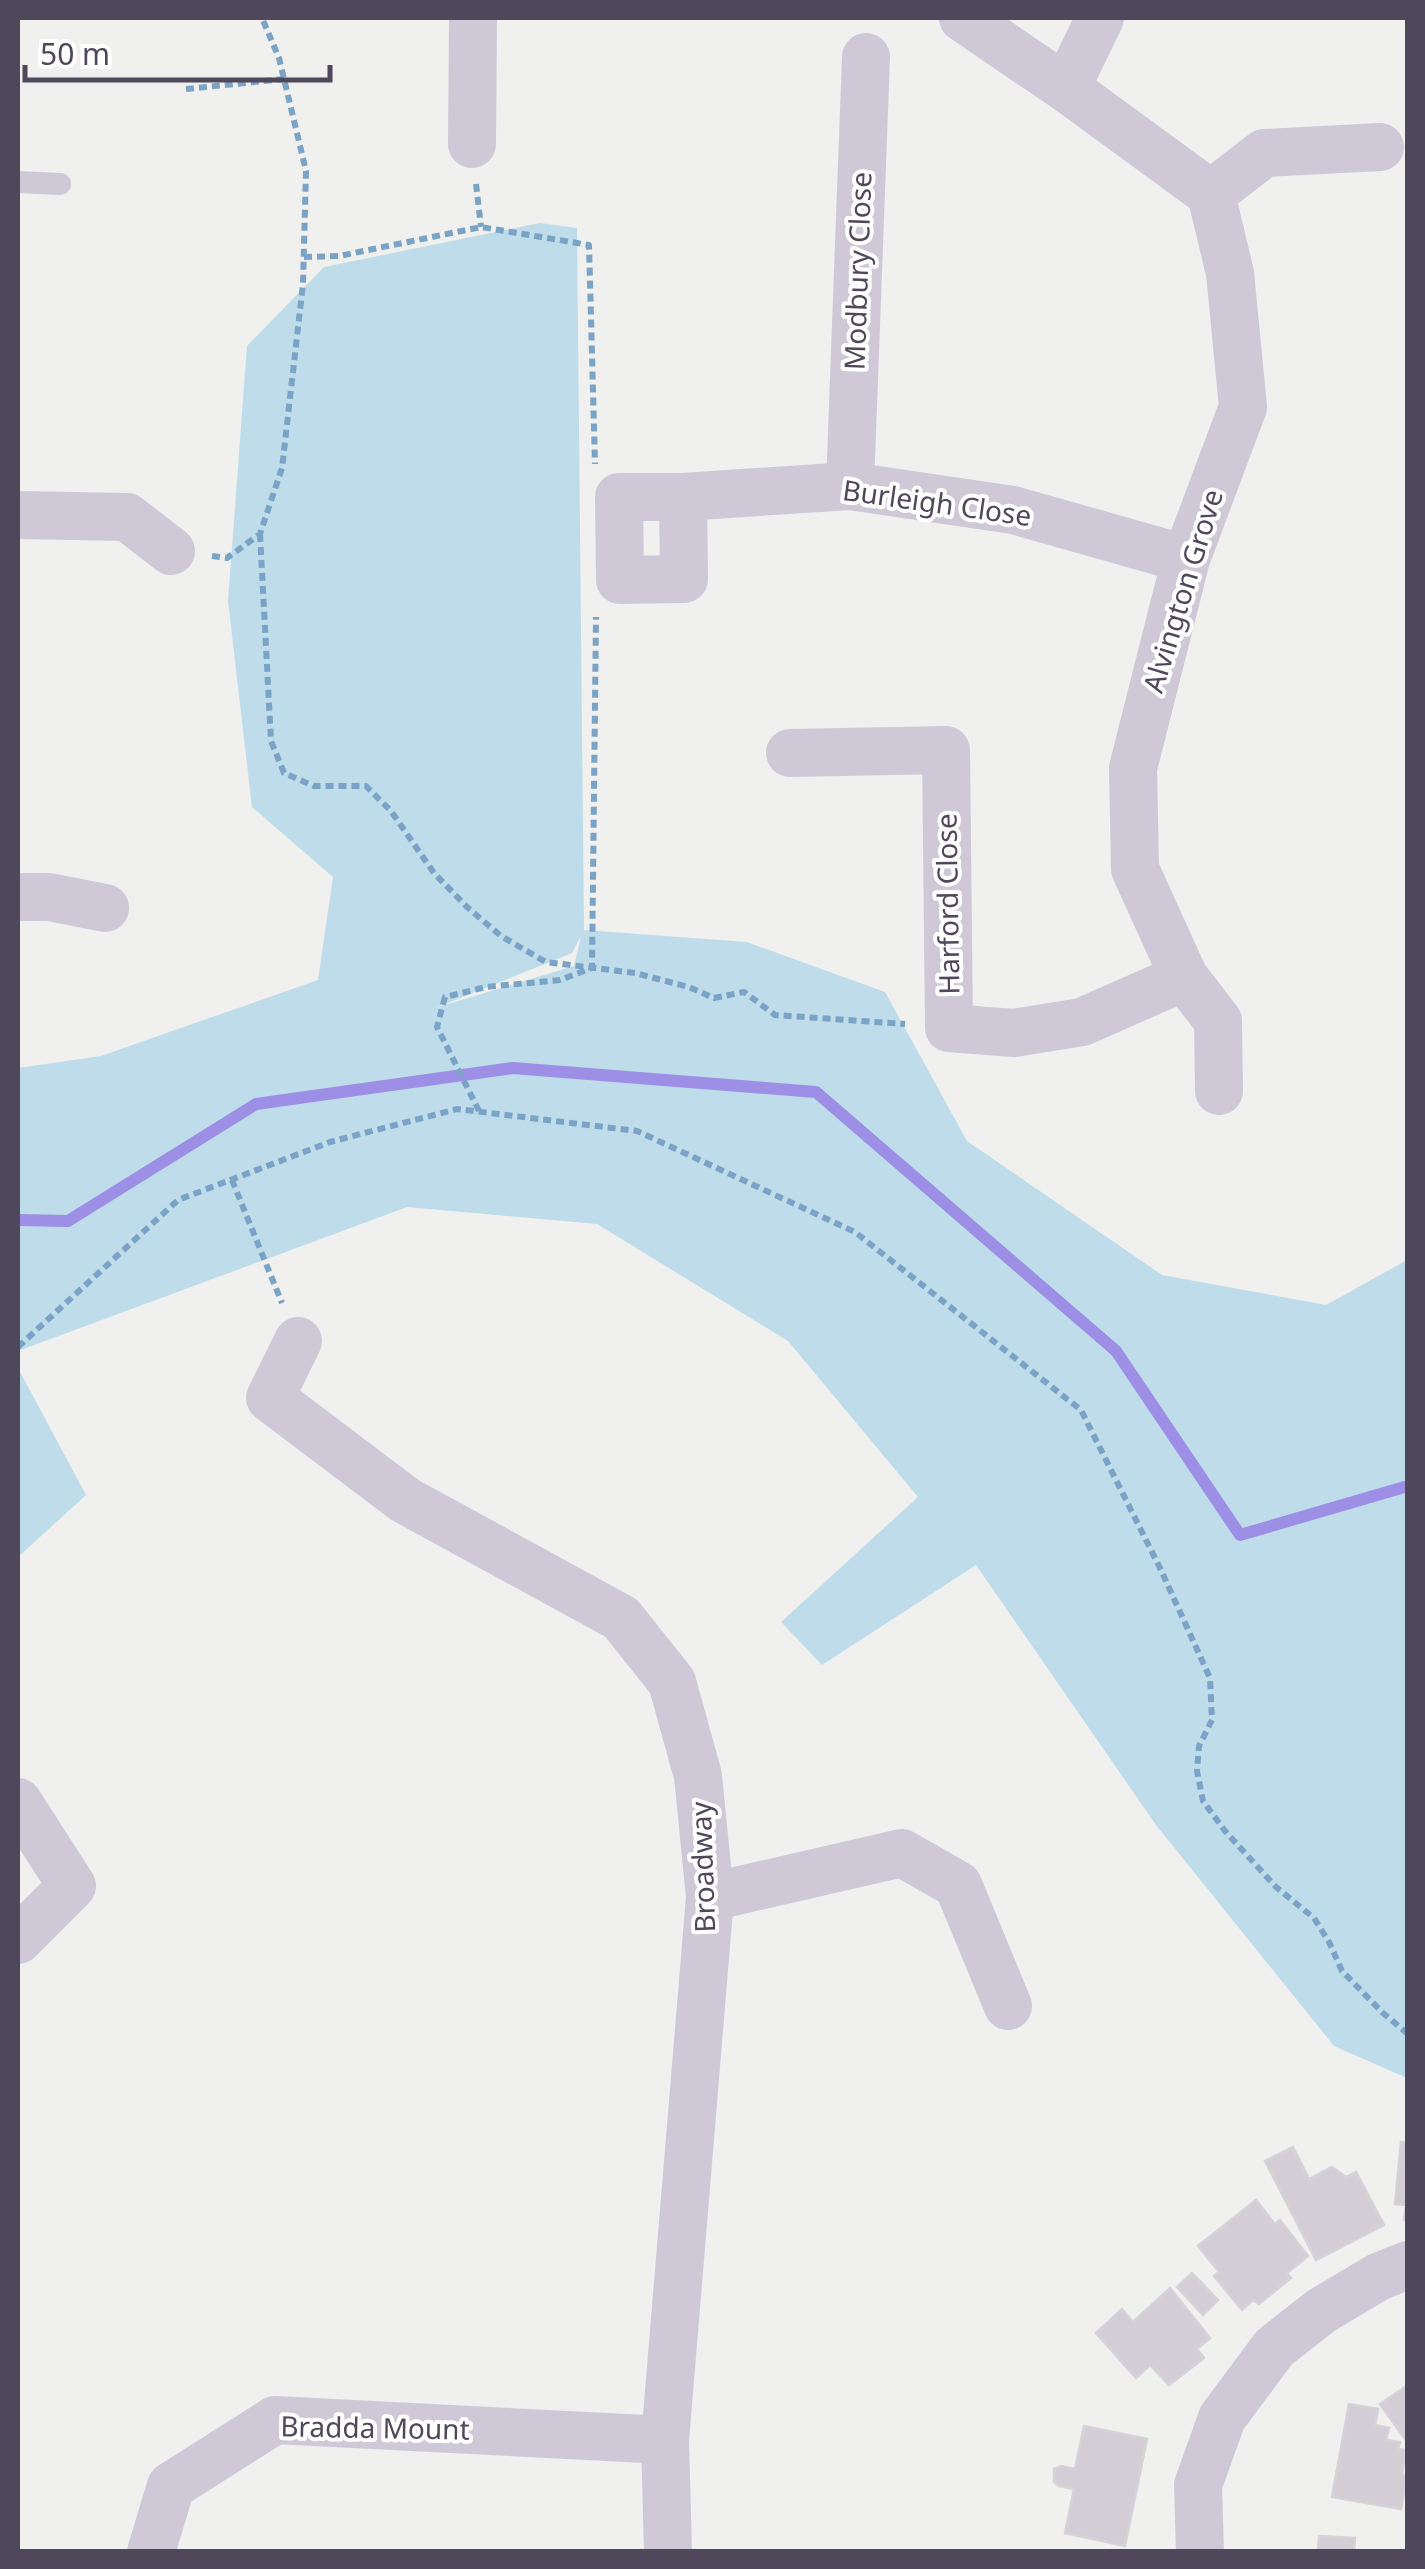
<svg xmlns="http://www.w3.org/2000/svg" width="1425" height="2569" viewBox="0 0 1425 2569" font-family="'Noto Sans',sans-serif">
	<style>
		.green { fill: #bfdceb; fill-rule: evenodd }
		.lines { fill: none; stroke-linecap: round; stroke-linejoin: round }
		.stream { stroke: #9d8fe5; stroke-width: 12 }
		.building { fill: #d3ced5; stroke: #d7d2d9; stroke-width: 2.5 }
		.path { stroke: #7aa3c6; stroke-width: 6; stroke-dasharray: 8 5; stroke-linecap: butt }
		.lane { stroke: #cec8d7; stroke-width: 22 }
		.street { stroke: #cec8d7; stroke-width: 48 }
		.labels { text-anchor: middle; stroke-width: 8; stroke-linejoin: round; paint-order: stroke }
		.street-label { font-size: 28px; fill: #4f475a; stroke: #fff }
	</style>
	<rect width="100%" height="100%" fill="#f0f0ee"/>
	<g class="green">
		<path d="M540 223 577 228 584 930 747 942 885 992 967 1141 1162 1275 1326 1305 1407 1260V2078L1334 2046 1156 1825 976 1565 822 1665 781 1622 918 1497 788 1341 597 1224 407 1207 18 1351V1068L101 1056 318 980 333 877 252 807 228 601 247 346 324 267ZM581 936 574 966 435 1008 572 953Z"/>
		<polygon points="18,1368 86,1495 18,1557"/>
	</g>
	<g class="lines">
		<polyline class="stream" points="18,1220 68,1221 256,1104 513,1068 816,1092 1116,1351 1240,1535 1408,1486"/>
	</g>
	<g class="building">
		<polygon points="1401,2142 1408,2143 1408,2220 1404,2220 1406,2205 1395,2204"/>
		<polygon points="1293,2147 1309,2179 1332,2167 1346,2177 1356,2172 1384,2225 1316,2260 1265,2161"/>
		<polygon points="1256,2200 1275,2224 1280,2220 1308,2256 1287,2273 1291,2278 1259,2304 1253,2300 1242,2310 1214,2276 1219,2272 1198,2246"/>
		<polygon points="1192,2273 1218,2300 1203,2315 1177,2287"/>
		<polygon points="1170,2288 1210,2338 1197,2349 1204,2358 1169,2385 1150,2365 1136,2378 1096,2333 1122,2309 1133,2322"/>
		<polygon points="1408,2385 1408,2443 1380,2404"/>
		<polygon points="1349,2404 1378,2409 1375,2425 1389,2428 1386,2440 1400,2442 1398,2449 1406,2450 1402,2474 1407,2477 1401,2509 1332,2497"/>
		<polygon points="1084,2426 1147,2439 1125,2546 1065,2533 1074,2489 1059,2486 1054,2482 1054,2469 1061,2466 1075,2469"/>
		<polygon points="1319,2536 1355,2538 1354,2552 1318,2552"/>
	</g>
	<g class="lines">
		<g class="path">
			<polyline points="186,89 284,79"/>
			<polyline points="476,184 481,227"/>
			<polyline points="304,257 339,256 481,227 589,245 595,464"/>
			<polyline points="260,534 271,741 284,773 314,786 366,786 391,811 434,873 467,907 501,936 546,962 635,973 689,987 714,998 744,992 775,1015 905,1024"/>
			<polyline points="212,556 227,558 260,534 282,468 303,284 306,171 279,58 262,18"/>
			<polyline points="479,1111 437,1027 445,997 486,987 560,980 592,968 596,617"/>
			<polyline points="232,1180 282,1303"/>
			<polyline points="18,1347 178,1200 330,1142 457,1109 637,1131 855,1232 1081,1410 1160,1568 1210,1678 1212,1720 1199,1746 1197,1771 1203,1801 1225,1831 1276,1887 1314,1918 1329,1942 1342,1971 1383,2013 1408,2034"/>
		</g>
		<polyline class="lane" points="18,182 60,184"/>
		<g class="street">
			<polyline points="963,18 1066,88 1100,18"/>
			<polyline points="1066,88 1211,194 1230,273 1243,407 1186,559 1133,768 1135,869 1184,977 1218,1021 1219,1091"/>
			<polyline points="472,144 473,18"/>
			<polyline points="1211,194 1264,153 1380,147"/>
			<polyline points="850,486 866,57"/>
			<polyline points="683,497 619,497 620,580 684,579 683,497 850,486 1013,510 1186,559"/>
			<polyline points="18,515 127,517 171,551"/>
			<polyline points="790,753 946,750 949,1028 1014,1033 1082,1022 1184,977"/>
			<polyline points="18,897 49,897 105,908"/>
			<polyline points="298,1341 270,1398 405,1500 621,1618 672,1682 698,1776 710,1897 665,2440 668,2552"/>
			<polyline points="18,1802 72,1886 18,1940"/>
			<polyline points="710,1897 902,1853 958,1885 1008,2006"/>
			<polyline points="151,2552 171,2486 275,2420 665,2440"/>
			<polyline points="1200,2552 1198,2485 1222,2418 1274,2348 1321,2311 1378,2277 1408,2265"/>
		</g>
	</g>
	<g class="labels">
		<g class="street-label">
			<text transform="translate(858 271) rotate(-88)" y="10">Modbury Close</text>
			<text transform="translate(937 503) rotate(8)" y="10">Burleigh Close</text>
			<text transform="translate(1183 591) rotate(-73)" y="10">Alvington Grove</text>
			<text transform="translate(948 904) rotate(-91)" y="10">Harford Close</text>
			<text transform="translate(703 1867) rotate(-92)" y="10">Broadway</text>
			<text transform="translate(375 2428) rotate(1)" y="10">Bradda Mount</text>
		</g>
	</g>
	<rect width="1425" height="2569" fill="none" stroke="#4f475a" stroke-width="40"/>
	<path d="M25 65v15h305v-15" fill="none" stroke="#4f475a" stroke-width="5"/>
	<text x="40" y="65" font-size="30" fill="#4f475a" stroke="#ffffff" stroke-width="8" paint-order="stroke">50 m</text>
</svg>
